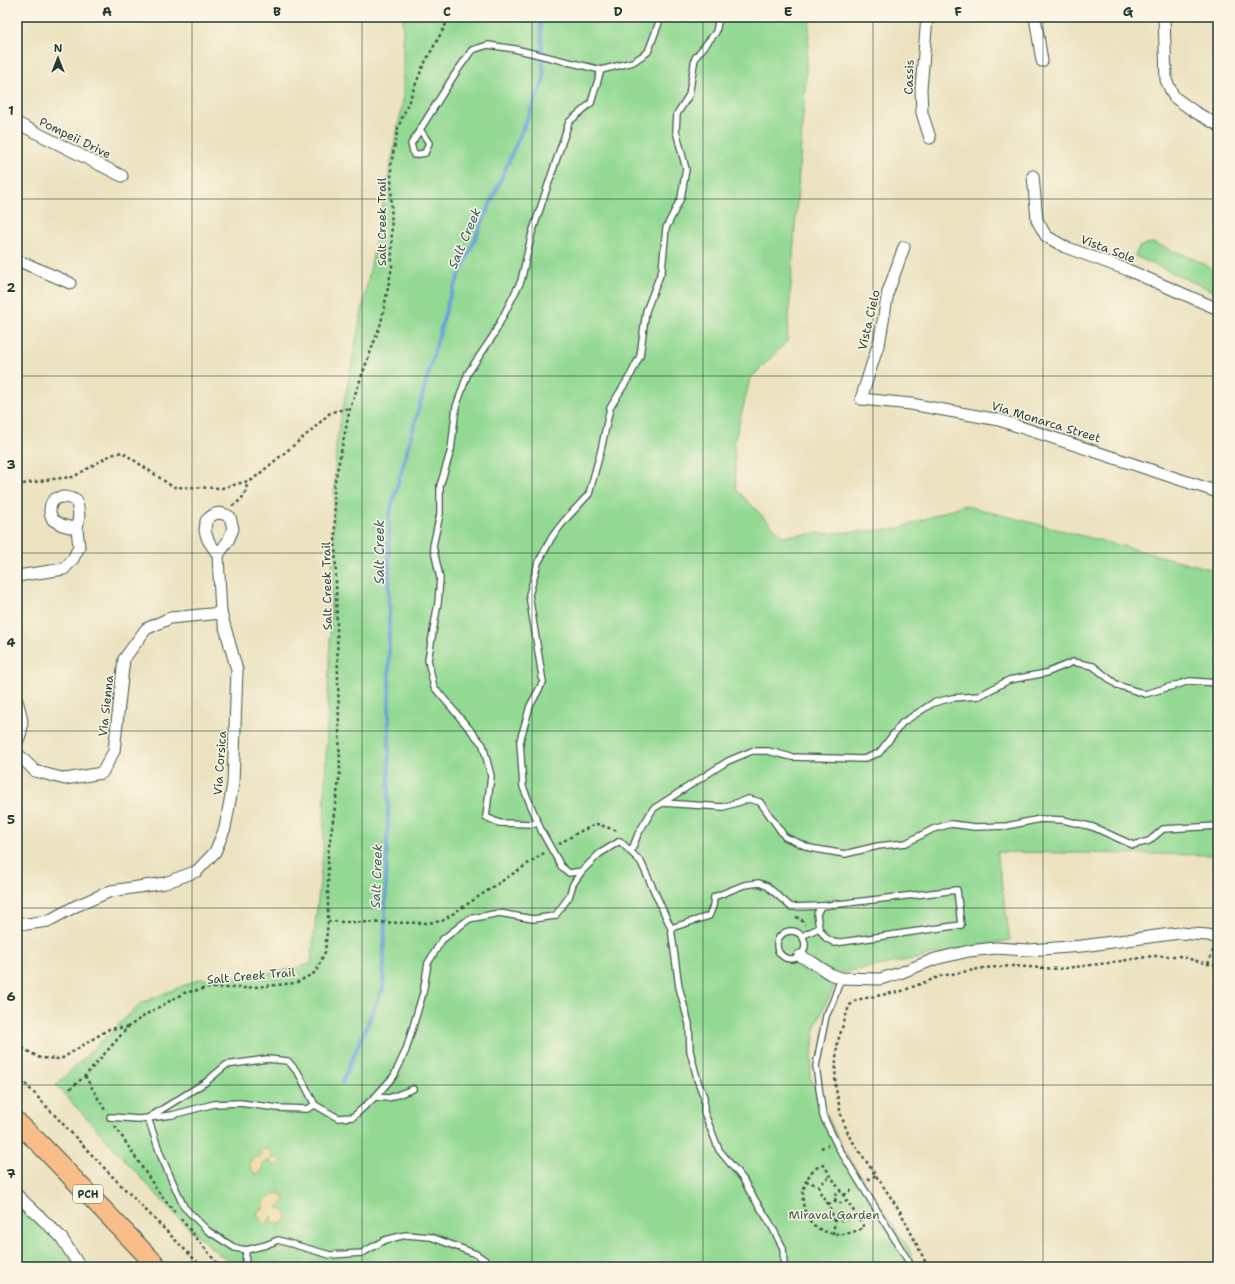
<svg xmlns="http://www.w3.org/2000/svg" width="1235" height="1284" viewBox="0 0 1235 1284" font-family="'Shantell Sans',sans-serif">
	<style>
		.green { fill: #93d993; stroke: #598b64 }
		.sand { fill: #eeda9e; stroke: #868c69 }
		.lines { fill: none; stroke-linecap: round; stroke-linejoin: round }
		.stream { stroke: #69a1d7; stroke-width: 4 }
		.service-casing { stroke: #3e5649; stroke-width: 8 }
		.minor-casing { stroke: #3e5649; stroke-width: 13 }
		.trunk-casing { stroke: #3e5649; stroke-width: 21 }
		.path { stroke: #3e5649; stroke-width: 2.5; stroke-dasharray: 3 3; stroke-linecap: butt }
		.service { stroke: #fff; stroke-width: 5.5 }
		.minor { stroke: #fff; stroke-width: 11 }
		.trunk { stroke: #f8bd89; stroke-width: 19 }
		.service-bridge-casing { stroke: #3e5649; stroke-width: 8; stroke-linecap: butt }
		.service-bridge { stroke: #fff; stroke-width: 5.5 }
		.grid { fill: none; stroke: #1f3d34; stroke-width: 1; stroke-opacity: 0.55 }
		.labels { text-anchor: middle; stroke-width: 3; stroke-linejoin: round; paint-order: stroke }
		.shield { fill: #fcf5e5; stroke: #617469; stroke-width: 1 }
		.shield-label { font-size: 11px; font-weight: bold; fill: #1f3d34 }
		.street-label { font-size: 12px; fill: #1f3d34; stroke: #fcf5e5 }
		.park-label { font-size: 12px; fill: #365c47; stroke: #fcf5e5 }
		.water-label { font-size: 13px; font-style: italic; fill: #355b65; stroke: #fcf5e5 }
		.neatline { fill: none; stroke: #1f3d34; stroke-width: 1.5 }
		.grid-label { font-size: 13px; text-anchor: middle; font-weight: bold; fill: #1f3d34 }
	</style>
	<rect width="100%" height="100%" fill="#fcf5e5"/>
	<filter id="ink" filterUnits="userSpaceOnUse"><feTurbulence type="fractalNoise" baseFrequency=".025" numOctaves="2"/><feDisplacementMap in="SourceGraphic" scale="8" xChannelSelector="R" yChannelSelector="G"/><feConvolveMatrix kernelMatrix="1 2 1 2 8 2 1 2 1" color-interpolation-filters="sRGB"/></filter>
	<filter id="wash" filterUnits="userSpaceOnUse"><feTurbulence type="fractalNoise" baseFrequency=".012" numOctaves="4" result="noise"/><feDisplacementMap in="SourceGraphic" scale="16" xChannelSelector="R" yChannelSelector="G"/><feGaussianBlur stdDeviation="0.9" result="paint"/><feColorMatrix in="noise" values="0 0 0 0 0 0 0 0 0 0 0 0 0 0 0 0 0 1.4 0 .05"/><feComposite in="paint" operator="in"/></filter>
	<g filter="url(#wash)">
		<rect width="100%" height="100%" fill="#ece2c0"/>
		<g class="green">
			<polygon points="403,17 810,17 787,341 750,379 734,444 736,489 782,536 898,529 963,505 1218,571 1218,855 997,852 1010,940 841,973 815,1026 810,1078 843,1150 908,1247 916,1267 234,1267 181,1221 56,1085 141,1003 200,979 259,976 311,964 323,852 336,444 403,101"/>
			<path d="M1154 243C1165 248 1207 262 1213 271 1217 278 1216 285 1215 292L1135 256 1139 247 1146 244Z"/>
			<polygon points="17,1203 81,1267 17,1267"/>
		</g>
		<g class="sand">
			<polygon points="262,1149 269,1150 273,1153 270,1157 272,1159 277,1157 281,1161 280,1164 275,1166 269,1161 265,1161 263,1164 263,1168 261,1172 257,1174 252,1171 250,1166 251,1159 255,1157 260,1157 262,1153 259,1152"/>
			<path d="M278 1193 284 1196 285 1201 279 1206V1209L285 1211 287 1217 286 1221 280 1224 273 1222 272 1216H271L268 1224H265L261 1221 257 1213 260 1209H263L264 1208C262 1199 270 1195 278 1193Z"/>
		</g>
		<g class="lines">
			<polyline class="stream" points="342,1083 383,988 389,777 389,516 449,299 544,80 540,17"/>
		</g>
	</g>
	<g filter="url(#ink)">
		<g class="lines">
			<defs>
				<g id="service">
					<polyline points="421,131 429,143 425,153 414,155 411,144 455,74 472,50 488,45 515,49 601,70 633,62 648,52 661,17"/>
					<polyline points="663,803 723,807 749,799 760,802 785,837 810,848 845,854 878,846 906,843 933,829 951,824 975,827 1007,826 1040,819 1063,820 1093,827 1133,845 1149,841 1163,829 1218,826"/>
					<polyline points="538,823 532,824 499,823 486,817 491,776 483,745 434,687 428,660 438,603 440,578 433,546 440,514 440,486 451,450 456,407 468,373 493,336 521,281 532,233 569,122 591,103 601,70"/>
					<polyline points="542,832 523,787 520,741 530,706 543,682 529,595 538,563 552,537 565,520 589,494 601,450 610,408 631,374 640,356 646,311 662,270 666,228 681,198 686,169 676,131 677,114 689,95 695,58 716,32 719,17"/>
					<polyline points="631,852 638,834 653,809 728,761 752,751 768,751 791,757 863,759 879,753 902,723 933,703 952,698 979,696 1009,680 1046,673 1073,662 1093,666 1117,685 1145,694 1190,681 1218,683"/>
					<polyline points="561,866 569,873 582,871 599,854 620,841 641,862 671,928 679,987 689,1024 690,1051 698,1082 704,1097 704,1112 719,1150 743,1179 750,1192 770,1223 783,1248 784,1267"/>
					<polyline points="671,928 709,916 713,906 714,897 744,885 759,883 767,886 791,907 821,906"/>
					<circle cx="791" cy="945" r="14"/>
					<polyline points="802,936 819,928 817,914 821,906 957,890 961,925 835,943 826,938 819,928"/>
					<polyline points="841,978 833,1001 826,1016 816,1066 823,1116 838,1147 912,1267"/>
					<polyline points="375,1097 389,1098 413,1089"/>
					<polyline points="315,1105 307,1109 278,1108 240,1103 214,1104 172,1115 148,1118 161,1156 184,1207 208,1231 235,1248 246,1250 266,1245 278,1240 330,1255 362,1253 385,1240 406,1235 431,1237 476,1254 495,1267"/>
					<polyline points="110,1117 138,1119 148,1118 206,1082 226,1065 267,1059 288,1061 299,1074 315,1105 338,1118 353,1117 375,1097 394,1076 406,1050 423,993 428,963 442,940 469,919 499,913 533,919 555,916 569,897 573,884 582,871"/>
					<polyline points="245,1267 246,1250"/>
				</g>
				<g id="minor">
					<polyline points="927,17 921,89 922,113 930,138"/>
					<polyline points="1035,17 1042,61"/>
					<polyline points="1164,17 1166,80 1174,97 1195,112 1218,125"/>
					<polyline points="17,123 122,176"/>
					<polyline points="1033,176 1037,220 1046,236 1065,247 1128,270 1218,309"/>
					<polyline points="904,247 888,292 880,339 861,399 911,404 999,420 1218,492"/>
					<polyline points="17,260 70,283"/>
					<path d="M17 576 64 569 73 559 79 547 77 529 79 515 77 501C66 495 50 494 50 511 50 513 52 518 53 520L62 525 77 529"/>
					<path d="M17 701C22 717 25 727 17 742"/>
					<polyline points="17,753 35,771 65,779 102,773 114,751 124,659 146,629 170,618 221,613"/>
					<path d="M17 922 27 924 48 921 76 906 111 891 165 883 197 871 215 852 225 828 233 784 237 670 221 613 218 555 208 540 205 531 206 521C214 512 220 511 230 517L233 529 228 541 218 555"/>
					<polyline points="800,956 812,962 830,974 841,978 880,979 900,973 935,959 969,951 996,948 1029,950 1082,946 1179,933 1208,935 1218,938"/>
					<polyline points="17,1195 61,1237 80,1267"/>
				</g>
				<polyline id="trunk" points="17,1122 41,1145 158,1267"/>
			</defs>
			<use href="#service" class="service-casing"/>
			<use href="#minor" class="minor-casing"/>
			<use href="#trunk" class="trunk-casing"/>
			<g class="path">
				<polyline points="17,485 52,479 73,477 111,455 122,452 173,487 222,488 252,480 312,430 331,412 350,408"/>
				<path d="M232 506C243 499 246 495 247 482"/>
				<polyline points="559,844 579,832 597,824 615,830 616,833"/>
				<polyline points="796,917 801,919 805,925"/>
				<polyline points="328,921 344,922 427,923 442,921 544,853"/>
				<polyline points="1208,964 1214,948"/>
				<polyline points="17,1045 40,1058 61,1059 109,1029 128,1027"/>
				<polyline points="17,1075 109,1173 202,1267"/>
				<polyline points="85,1076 105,1110"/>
				<polyline points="70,1089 85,1076 128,1027 150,1012 184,993 207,988 245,988 296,983 316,972 325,952 328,921 328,854 340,773 334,486 350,408 381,323 392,267 391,164 398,128 423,66 450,17"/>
				<polyline points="115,1126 157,1190 175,1212"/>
				<polyline points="821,1148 828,1145"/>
				<path d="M823 1164 864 1227C850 1236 829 1237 815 1226 800 1214 799 1188 811 1173 813 1169 819 1167 823 1164Z"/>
				<polyline points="868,1180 876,1175"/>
				<polyline points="806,1181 819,1186 831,1175"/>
				<polyline points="819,1186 821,1194 828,1204 835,1221"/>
				<polyline points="844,1195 854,1189"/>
				<polyline points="836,1201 834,1197 837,1193 841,1191"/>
				<polyline points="828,1204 836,1201 839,1203 844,1203 847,1200"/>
				<polyline points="181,1219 220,1267"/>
				<polyline points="833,1234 835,1221 849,1219 857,1215"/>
				<polyline points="928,1267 900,1211 849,1136 841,1115 835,1084 836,1060 837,1044 849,1006 856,1000 902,991 941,976 984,968 1013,966 1058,969 1108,963 1153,956 1179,956 1208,964 1218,965"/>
			</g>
			<use href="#service" class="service"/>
			<use href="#minor" class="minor"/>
			<use href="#trunk" class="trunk"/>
			<defs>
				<polyline id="service-bridge" points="542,832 561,866"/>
			</defs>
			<use href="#service-bridge" class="service-bridge-casing"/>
			<use href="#service-bridge" class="service-bridge"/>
		</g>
	</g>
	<path class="grid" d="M192 17V1267M362 17V1267M532 17V1267M703 17V1267M873 17V1267M1043 17V1267M17 199H1218M17 376H1218M17 553H1218M17 731H1218M17 908H1218M17 1085H1218"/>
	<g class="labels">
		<rect class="shield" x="73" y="1185" width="30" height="18" rx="3"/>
		<g class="shield-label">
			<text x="88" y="1198">PCH</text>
		</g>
		<g class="street-label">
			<text transform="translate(909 77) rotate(-88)" y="4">Cassis</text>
			<text transform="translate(75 138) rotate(26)" y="4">Pompeii Drive</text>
			<text transform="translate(382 222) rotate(-90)" y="4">Salt Creek Trail</text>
			<text transform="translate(1108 249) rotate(21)" y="4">Vista Sole</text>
			<text transform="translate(869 320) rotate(-77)" y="4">Vista Cielo</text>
			<text transform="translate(1046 422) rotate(17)" y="4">Via Monarca Street</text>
			<text transform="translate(327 586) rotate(-91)" y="4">Salt Creek Trail</text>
			<text transform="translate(106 706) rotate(-84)" y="4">Via Sienna</text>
			<text transform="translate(220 763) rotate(-86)" y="4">Via Corsica</text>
			<text transform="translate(251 976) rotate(-5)" y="4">Salt Creek Trail</text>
		</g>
		<g class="park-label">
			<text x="834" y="1219">Miraval Garden</text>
		</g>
		<g class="water-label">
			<text transform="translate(464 238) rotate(-67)" y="5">Salt Creek</text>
			<text transform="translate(379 552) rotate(-90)" y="5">Salt Creek</text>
			<text transform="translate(376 876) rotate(-88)" y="5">Salt Creek</text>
		</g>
	</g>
	<rect width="1235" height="1284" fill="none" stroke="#fcf5e5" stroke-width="44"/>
	<g transform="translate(58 58)" stroke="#fcf5e5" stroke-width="3" paint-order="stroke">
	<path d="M0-3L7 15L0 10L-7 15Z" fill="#1f3d34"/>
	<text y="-6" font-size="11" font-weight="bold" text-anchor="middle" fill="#1f3d34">N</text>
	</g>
	<rect x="22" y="22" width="1191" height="1240" class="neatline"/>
	<g class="grid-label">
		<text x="107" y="16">A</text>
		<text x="277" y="16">B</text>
		<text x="447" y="16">C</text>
		<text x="618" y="16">D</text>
		<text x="788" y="16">E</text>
		<text x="958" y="16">F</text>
		<text x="1128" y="16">G</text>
		<text x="11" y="115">1</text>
		<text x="11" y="292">2</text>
		<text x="11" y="469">3</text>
		<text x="11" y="647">4</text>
		<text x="11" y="824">5</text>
		<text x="11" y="1001">6</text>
		<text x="11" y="1178">7</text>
	</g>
</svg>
